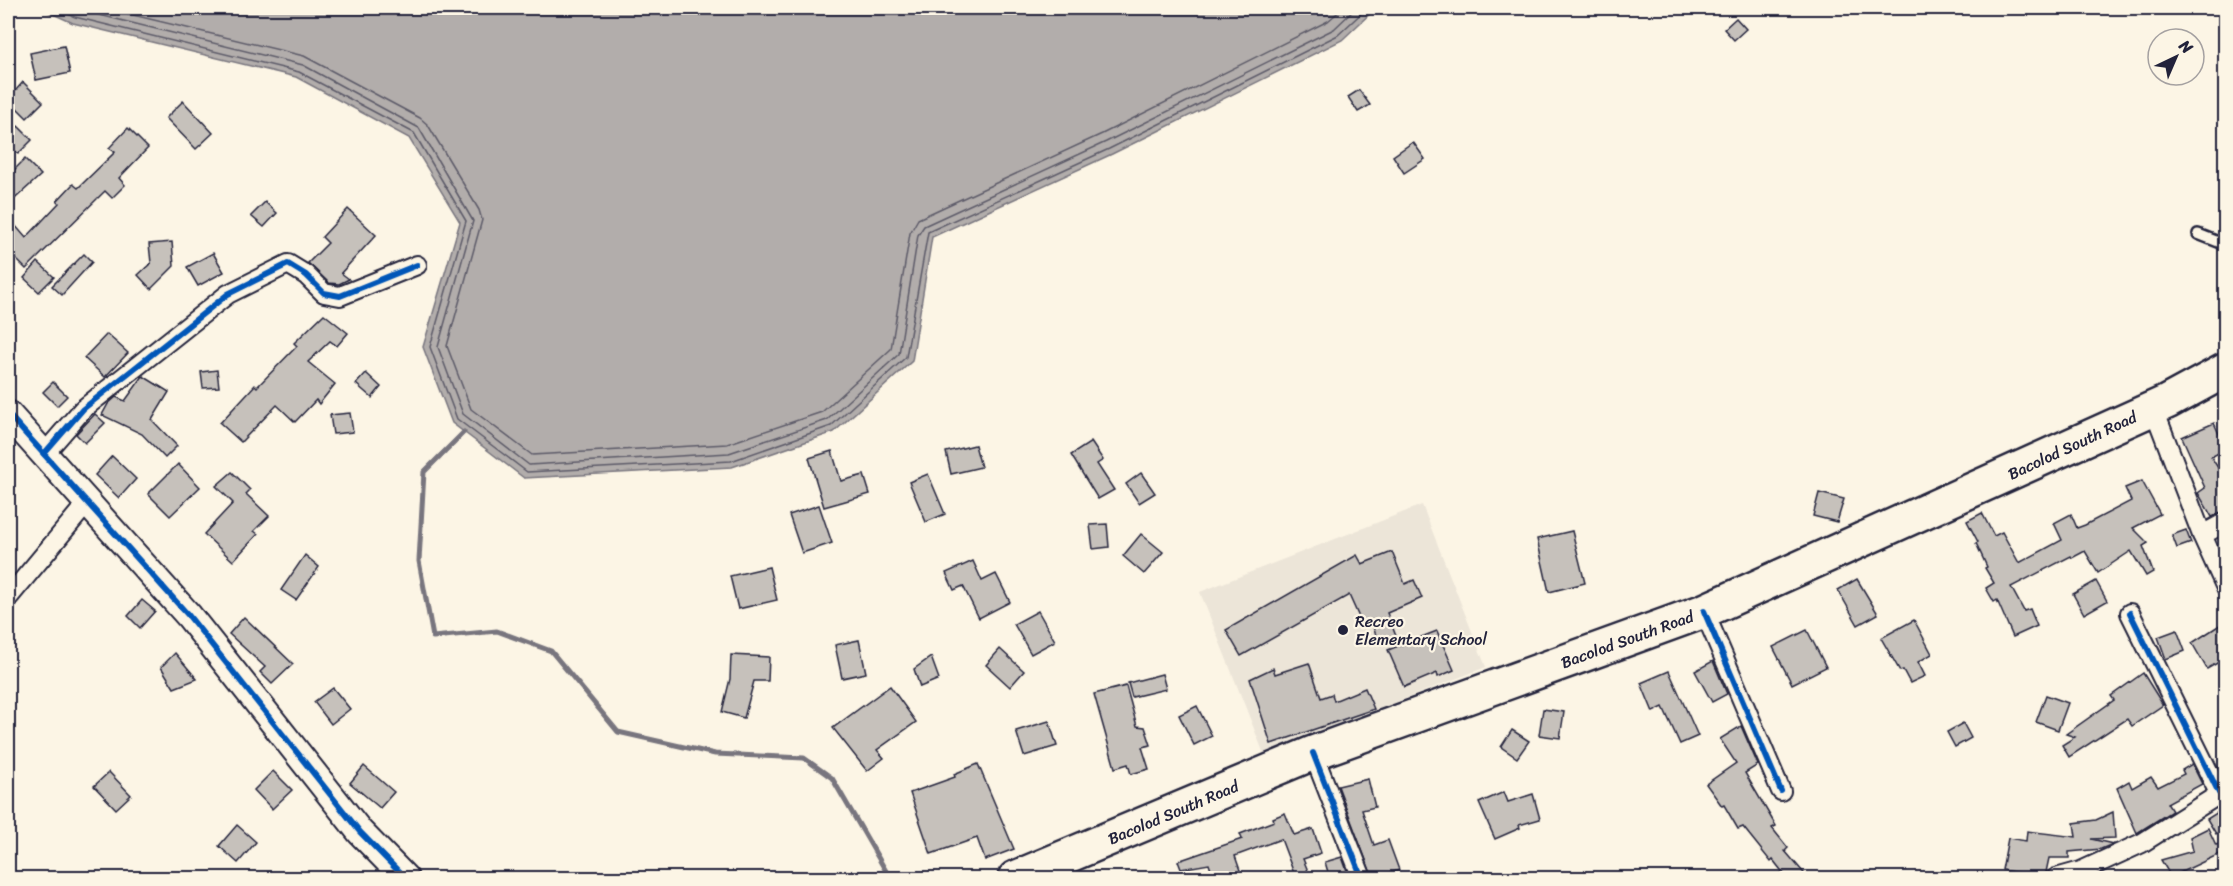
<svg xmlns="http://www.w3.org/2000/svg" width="2233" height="886" viewBox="0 0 2233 886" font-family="Sriracha,sans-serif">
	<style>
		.built { fill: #ece5d8 }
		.water { fill: #b2adab; stroke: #78757e; stroke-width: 1.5 }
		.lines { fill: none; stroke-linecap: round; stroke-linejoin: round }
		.shore { stroke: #5c5a68; stroke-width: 1.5 }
		.stream { stroke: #78757e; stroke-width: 5 }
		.building { fill: #c6c1bb; stroke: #22223b; stroke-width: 1.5 }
		.lane-casing { stroke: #22223b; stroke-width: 14 }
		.street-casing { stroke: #22223b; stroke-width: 22 }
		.secondary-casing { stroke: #22223b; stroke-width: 30 }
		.highway-casing { stroke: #22223b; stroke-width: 38 }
		.lane { stroke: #fcf5e5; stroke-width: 9 }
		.street { stroke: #fcf5e5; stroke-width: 18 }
		.secondary { stroke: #fcf5e5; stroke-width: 26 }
		.highway { stroke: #fcf5e5; stroke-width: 33 }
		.cycleway-casing { stroke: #fcf5e5; stroke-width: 10 }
		.cycleway { stroke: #0057b8; stroke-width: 6 }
		.poi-dot { fill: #22223b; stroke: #fcf5e5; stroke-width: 2 }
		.labels { text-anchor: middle; stroke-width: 4.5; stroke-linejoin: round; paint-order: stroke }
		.street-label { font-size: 16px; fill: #22223b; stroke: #fcf5e5 }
		.poi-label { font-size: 16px; fill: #22223b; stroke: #fcf5e5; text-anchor: start }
	</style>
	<rect width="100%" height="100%" fill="#fcf5e5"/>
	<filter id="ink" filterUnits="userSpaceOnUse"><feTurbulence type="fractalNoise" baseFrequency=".0167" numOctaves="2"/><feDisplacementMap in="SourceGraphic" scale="12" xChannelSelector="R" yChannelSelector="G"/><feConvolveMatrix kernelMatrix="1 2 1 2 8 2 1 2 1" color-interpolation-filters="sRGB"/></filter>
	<g filter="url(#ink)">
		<polygon class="built" points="1422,505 1486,667 1264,754 1200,592"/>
		<polygon class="water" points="40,8 1376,8 1342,40 1112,154 932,237 912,361 834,432 732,467 524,478 452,423 423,347 460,222 409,138 296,77 73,23"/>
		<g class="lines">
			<g class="shore">
				<polyline points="54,8 75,17 299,72 414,133 466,221 430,347 457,419 527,472 731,461 831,426 906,357 928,232 1109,149 1338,35 1367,8"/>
				<polyline points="71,8 303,65 419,128 473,221 438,347 463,414 529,465 729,453 827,420 899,354 918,235 924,226 1106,142 1334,29 1356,8"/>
				<polyline points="104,8 304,56 420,118 428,125 479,210 482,220 447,346 471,409 532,455 727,444 822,412 891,349 910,233 918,219 1102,134 1328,21 1343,8"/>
			</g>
			<polyline class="stream" points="464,432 424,472 419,561 433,637 497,631 551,651 618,732 715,754 804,758 832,778 890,878"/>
		</g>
		<g class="building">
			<polygon points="1736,18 1746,29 1734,40 1724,29"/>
			<polygon points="64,46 70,73 36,80 30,53"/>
			<polygon points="23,82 43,102 27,118 8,99"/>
			<polygon points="1359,90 1370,105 1358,112 1348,97"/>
			<polygon points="183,101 213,133 196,149 166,118"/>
			<polygon points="18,126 32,140 18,154 8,143 8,137"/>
			<polygon points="128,128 148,148 119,178 125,185 112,198 105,191 26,269 8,251 8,217 26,238 59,203 57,201 73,184 78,188 115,152 109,148"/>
			<polygon points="1413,142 1425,159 1404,173 1393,156"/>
			<polygon points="25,159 41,175 8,205 8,176"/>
			<polygon points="265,202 277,213 264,227 251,216"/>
			<polygon points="348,209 376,235 341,273 349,279 339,284 329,283 308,263 328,243 322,237"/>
			<polygon points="172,242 174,266 151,289 138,275 151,263 149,244"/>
			<polygon points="213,253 224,272 198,286 187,267"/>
			<polygon points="84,254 92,262 62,295 52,286"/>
			<polygon points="38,262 54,277 39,292 24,278"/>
			<polygon points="324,314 348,333 337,346 330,341 308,362 335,384 319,404 316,400 295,422 277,405 241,442 220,423 255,385 257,387 297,346 294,343"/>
			<polygon points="107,334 128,353 105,377 84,358"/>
			<polygon points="217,370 219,387 203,388 201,372"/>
			<polygon points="366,373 381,387 372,398 356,384"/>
			<polygon points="143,376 169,392 152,420 177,446 165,458 142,434 102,415 108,404 116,397 125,401"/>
			<polygon points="53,382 67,396 57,406 43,392"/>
			<polygon points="350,413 353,432 333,434 330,415"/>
			<polygon points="95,414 105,423 85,443 76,434"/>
			<polygon points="2214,423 2226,449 2211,457 2226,480 2226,511 2212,517 2198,493 2205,488 2182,437"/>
			<polygon points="1091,442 1103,460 1097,464 1114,490 1098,499 1071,455"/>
			<polygon points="975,445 981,467 951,474 946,452"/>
			<polygon points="832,451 841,481 864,475 870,494 824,507 809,458"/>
			<polygon points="112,456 136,479 119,498 95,475"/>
			<polygon points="178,464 200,487 170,516 148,494"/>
			<polygon points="232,472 250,490 246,494 269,516 254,531 258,534 233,561 204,534 233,503 216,486"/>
			<polygon points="1141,473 1155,493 1139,503 1126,484"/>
			<polygon points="928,474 945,514 926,522 909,482"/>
			<polygon points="2142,481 2160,514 2133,528 2148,543 2143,546 2153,572 2146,576 2131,551 2098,573 2085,551 2072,558 2071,556 2011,587 2024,611 2030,609 2037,626 2013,637 1997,600 1994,602 1986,588 1994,583 1985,568 1987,567 1976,543 1978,542 1967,521 1982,513 1994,536 2002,532 2019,563 2062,540 2054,523 2071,514 2077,528 2085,525 2131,501 2125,488"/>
			<polygon points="1819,493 1844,499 1837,522 1813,516"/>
			<polygon points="819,505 832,543 802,553 789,515"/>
			<polygon points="1107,524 1109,547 1093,549 1090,525"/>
			<polygon points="2186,530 2191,543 2177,548 2172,535"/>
			<polygon points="1572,531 1585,583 1549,592 1537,539"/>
			<polygon points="1141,534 1163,552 1144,574 1123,556"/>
			<polygon points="1392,552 1405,584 1414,580 1422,598 1387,613 1399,644 1378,642 1371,620 1362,624 1349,595 1241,656 1226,630 1357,555 1362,564"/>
			<polygon points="305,555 319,567 296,600 281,590"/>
			<polygon points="973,561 982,581 996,574 1010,602 979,618 963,586 954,590 946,573"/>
			<polygon points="769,567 777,600 738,609 730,576"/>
			<polygon points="1857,579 1878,614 1858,625 1838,590"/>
			<polygon points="2096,581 2107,601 2084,614 2073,594"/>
			<polygon points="142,600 155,611 140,628 128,616"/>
			<polygon points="1038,611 1055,641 1031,654 1014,624"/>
			<polygon points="244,617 293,664 272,684 260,672 265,667 229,634"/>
			<polygon points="1914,620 1932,654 1918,662 1925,676 1910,683 1903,670 1900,671 1881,638"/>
			<polygon points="2226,621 2226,658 2207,669 2192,643"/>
			<polygon points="1807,630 1826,667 1792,684 1773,647"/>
			<polygon points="2177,630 2185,651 2166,659 2158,637"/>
			<polygon points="1437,631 1454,670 1438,677 1437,673 1404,687 1388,650"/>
			<polygon points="859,640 866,673 842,678 835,645"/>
			<polygon points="1000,649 1024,671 1010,687 986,665"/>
			<polygon points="175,653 197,679 174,688 161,667"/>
			<polygon points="731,655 769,657 768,681 754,681 744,718 722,712 730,679"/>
			<polygon points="931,657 939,679 920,687 914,669"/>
			<polygon points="1713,661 1727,694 1712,702 1695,671"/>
			<polygon points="1309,663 1321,698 1332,694 1334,701 1365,688 1374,709 1271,744 1250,679 1273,668 1275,674"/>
			<polygon points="1669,671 1698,736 1680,744 1663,707 1653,712 1641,683"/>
			<polygon points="2143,673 2163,705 2132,726 2127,719 2069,757 2062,745 2075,737 2066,734 2114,700 2111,696"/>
			<polygon points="1162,674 1166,689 1132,697 1128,683"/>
			<polygon points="890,686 916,722 877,750 884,758 867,771 833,728"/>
			<polygon points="1126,686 1137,726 1145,727 1151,745 1142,747 1149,769 1131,774 1128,764 1115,768 1094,694"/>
			<polygon points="333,688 350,709 331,724 314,702"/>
			<polygon points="2046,695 2068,703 2058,730 2036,722"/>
			<polygon points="1197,706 1212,736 1194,745 1179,715"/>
			<polygon points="1543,709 1564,712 1560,738 1539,735"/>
			<polygon points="1049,721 1057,746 1024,756 1016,731"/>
			<polygon points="1963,723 1971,738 1955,747 1947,732"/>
			<polygon points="1741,726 1758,765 1745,773 1776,826 1772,828 1788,848 1785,851 1809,879 1788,879 1773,860 1771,862 1743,827 1738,829 1724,805 1722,806 1706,784 1736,763 1720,739"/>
			<polygon points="1512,730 1529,741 1517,758 1501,747"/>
			<polygon points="978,764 1014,849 985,860 977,838 931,854 910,793 955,777 954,774"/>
			<polygon points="2192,764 2202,784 2167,803 2172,811 2137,833 2117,788 2129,781 2132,788 2151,777 2158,787 2184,774 2182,770"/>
			<polygon points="364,766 394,792 380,808 350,783"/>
			<polygon points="273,771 292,790 272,809 254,790"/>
			<polygon points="109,772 131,795 116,809 94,786"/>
			<polygon points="1368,779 1375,807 1362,810 1374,845 1388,840 1399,870 1389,874 1391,879 1373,879 1338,786"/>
			<polygon points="1504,792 1508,802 1533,794 1540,819 1519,825 1520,828 1495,839 1479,803"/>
			<polygon points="2226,807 2226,828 2216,834 2207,819"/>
			<polygon points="2113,812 2115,838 2091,839 2113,844 2101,849 2069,852 2069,858 2049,858 2045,877 2002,870 2008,838 2026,841 2027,831 2076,837 2074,823 2096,820"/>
			<polygon points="1285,813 1294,835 1313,829 1321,853 1303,859 1308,871 1295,876 1281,839 1235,856 1243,879 1214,879 1209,864 1181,869 1178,861 1242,839 1240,834 1274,821 1273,818"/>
			<polygon points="237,825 256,842 238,863 219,846"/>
			<polygon points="2208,828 2216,845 2226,842 2226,851 2171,877 2161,860 2193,851 2190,837"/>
			<polygon points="1342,857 1350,879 1330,879 1325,862"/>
		</g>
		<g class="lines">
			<defs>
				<polyline id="lane" points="2198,234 2226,245"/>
				<g id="street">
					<polyline points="2153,407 2202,535 2226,588"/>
					<polyline points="44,454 83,409 228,294 288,264 306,275 324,293 340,296 417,265"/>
					<polyline points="2202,535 2226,522"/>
					<polyline points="8,598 87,503"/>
					<polyline points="1704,611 1781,791"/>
					<polyline points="2130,613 2219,793"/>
					<polyline points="1313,753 1362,878"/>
					<polyline points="2056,878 2081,871 2142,843 2226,790"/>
				</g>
				<polyline id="secondary" points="8,414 189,616 360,832 405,878"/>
				<polyline id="highway" points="1015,878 1313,753 1704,611 2167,402 2226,370"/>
			</defs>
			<use href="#lane" class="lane-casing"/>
			<use href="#street" class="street-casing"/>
			<use href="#secondary" class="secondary-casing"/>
			<use href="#highway" class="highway-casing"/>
			<use href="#lane" class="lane"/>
			<use href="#street" class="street"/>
			<use href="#secondary" class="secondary"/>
			<use href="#highway" class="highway"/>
			<defs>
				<g id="cycleway">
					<polyline points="8,414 189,616 360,832 405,878"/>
					<polyline points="44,454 83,409 228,294 288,264 306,275 324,293 340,296 417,265"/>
					<polyline points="1704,611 1781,791"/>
					<polyline points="2130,613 2219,793"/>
					<polyline points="1313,753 1362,878"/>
				</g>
			</defs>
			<use href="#cycleway" class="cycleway-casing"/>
			<use href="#cycleway" class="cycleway"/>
		</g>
	</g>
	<circle class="poi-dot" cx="1343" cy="630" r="6"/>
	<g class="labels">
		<g class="street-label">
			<text transform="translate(2072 445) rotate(-25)" y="6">Bacolod South Road</text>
			<text transform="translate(1627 639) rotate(-20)" y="6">Bacolod South Road</text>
			<text transform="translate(1173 812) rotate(-23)" y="6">Bacolod South Road</text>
		</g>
		<g class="poi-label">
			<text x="1355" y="627">Recreo<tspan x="1355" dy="18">Elementary School</tspan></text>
		</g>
	</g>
	<rect width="2233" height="886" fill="none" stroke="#fcf5e5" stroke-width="30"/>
	<rect x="15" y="15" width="2203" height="856" fill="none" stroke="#22223b" stroke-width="2" filter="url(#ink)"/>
	<g transform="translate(2176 57) rotate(44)"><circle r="28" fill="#fcf5e5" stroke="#a5a1a1" stroke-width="1.5"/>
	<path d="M0-4.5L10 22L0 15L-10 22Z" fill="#22223b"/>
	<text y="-9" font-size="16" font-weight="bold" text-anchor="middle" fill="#22223b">N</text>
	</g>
</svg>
